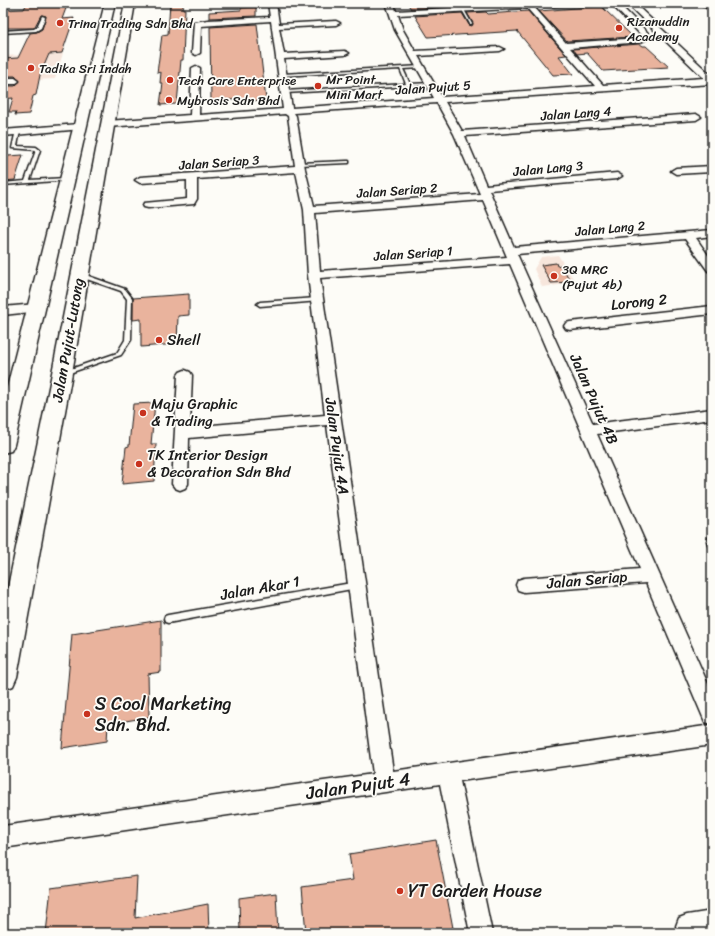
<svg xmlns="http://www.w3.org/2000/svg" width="715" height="936" viewBox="0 0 715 936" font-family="Sriracha,sans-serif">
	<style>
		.built { fill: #f7e6dc }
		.building { fill: #e9b39d; stroke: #1c1c1c }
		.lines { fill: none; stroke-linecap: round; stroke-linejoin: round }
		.lane-casing { stroke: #1c1c1c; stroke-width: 3 }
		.street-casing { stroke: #1c1c1c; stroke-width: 3 }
		.highway-casing { stroke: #1c1c1c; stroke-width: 3 }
		.lane { fill: #fdfcf7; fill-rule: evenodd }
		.street { fill: #fdfcf7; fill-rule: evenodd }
		.highway { fill: #fdfcf7; fill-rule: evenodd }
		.poi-dot { fill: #c8321e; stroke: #fdfcf7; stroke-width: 1.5 }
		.labels { text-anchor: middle; stroke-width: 3.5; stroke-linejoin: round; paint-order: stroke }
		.far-poi-label { font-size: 13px; fill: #1c1c1c; stroke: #fdfcf7; text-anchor: start }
		.far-street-label { font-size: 13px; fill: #1c1c1c; stroke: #fdfcf7 }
		.street-label { font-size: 15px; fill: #1c1c1c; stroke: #fdfcf7 }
		.poi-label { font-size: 15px; fill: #1c1c1c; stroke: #fdfcf7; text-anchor: start }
		.near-poi-label { font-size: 18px; fill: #1c1c1c; stroke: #fdfcf7; text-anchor: start }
		.near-street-label { font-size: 18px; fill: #1c1c1c; stroke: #fdfcf7 }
	</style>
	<rect width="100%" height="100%" fill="#fdfcf7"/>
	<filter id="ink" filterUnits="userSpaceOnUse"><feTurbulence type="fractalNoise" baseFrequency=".025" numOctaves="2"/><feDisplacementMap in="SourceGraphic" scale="8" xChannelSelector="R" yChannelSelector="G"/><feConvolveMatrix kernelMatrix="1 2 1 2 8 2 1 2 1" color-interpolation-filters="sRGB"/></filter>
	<g filter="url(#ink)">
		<g class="built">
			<polygon points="63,53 55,79 15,81 3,80 3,56"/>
			<polygon points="558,255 576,283 542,287 534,269 541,257"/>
		</g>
		<g class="building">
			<polygon points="27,3 68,3 62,19 74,18 62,53 49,54 40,75 36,95 33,96 29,114 15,115 16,112 9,112 13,98 3,99 3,86 15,86 20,81 15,76 3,76 3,59 18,58 30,33 37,32 42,29 46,16 41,15 34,28 3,28 3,10 24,9"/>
			<polygon points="170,3 183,3 183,9 185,9 183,60 181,60 177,104 160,105 163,83 160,83 161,72 157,73 162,35 168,34"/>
			<polygon points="407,3 479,3 481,5 411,9"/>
			<polygon points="601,6 633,37 567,41 539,11"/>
			<polygon points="256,7 256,16 209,18 209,12 241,10 241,8"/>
			<polygon points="528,11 566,55 559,56 573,74 553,75 517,31 428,37 415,16 462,13 469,25 472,26 473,23 467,13 486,12 488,14"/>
			<polygon points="257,24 266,100 248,101 248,99 211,101 210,27"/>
			<polygon points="640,44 643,46 646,46 669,67 603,71 587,53 577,54 573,49"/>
			<polygon points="23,155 15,180 3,181 3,161 6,161 8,156"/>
			<polygon points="556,263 557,266 561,265 571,282 551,283 541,265"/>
			<polygon points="189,294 189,315 178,316 177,344 141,347 141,319 133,320 133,298"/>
			<polygon points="155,403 151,444 156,444 154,481 122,484 126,447 129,446 133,404"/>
			<polygon points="161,620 161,672 148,674 149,717 108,724 107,741 62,748 72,634"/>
			<polygon points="436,840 453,928 425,933 306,933 302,887 353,880 349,854"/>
			<polygon points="137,876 135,918 208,904 209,933 46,933 51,888"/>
			<polygon points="276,893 278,933 240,933 239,898"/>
		</g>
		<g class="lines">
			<defs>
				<g id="lane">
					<polygon points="461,8 463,8 472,24 470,24"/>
					<polygon points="42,16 45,17 41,28 36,31 3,33 3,31 34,29 37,27"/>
					<polygon points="421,66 422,66 422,68 403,69 410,84 431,83 432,83 432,85 285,93 283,92 285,91 406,84 400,69 282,76 281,75 283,74"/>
					<polygon points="16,130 20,131 17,146 36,147 40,150 30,180 66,178 68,178 68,180 3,185 3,183 25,181 36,150 12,148"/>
					<polygon points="347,161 349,161 349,163 299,165 297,164 299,163"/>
					<polygon points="80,273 125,289 132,298 131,340 121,355 64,375 62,374 61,373 62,372 117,353 125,340 127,299 121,291 78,276 78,274"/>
					<polygon points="317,298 319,299 319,301 260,306 257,304 260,302"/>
					<polygon points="712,536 712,548 709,547 707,541 709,537"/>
					<polygon points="357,582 360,583 361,585 360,587 357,588 168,623 165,622 164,619 165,616 168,615"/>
				</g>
				<g id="street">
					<path d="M268 3H276L279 24 336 21 340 23 336 25 279 28 284 54 345 51 349 53 345 55 284 59 292 108 434 98 395 30 386 3H394L396 11 535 3H578L574 5 534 7 566 43 639 38 642 36 614 7 608 3H618L649 34V38L641 42 570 48 603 85 704 78 626 3H634L712 76V84L445 102 462 131 696 114 701 117 696 120 465 136 486 185 617 173 622 176 617 179 489 190 514 247 712 230V236L696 238 712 261V272L708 271 685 239 517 254 593 424 712 409V419L597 434 712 693V724L705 722 646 583 524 592 518 590 516 585 518 580 524 578 640 569 510 264 320 278 393 771 712 725V745L460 781 492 933H470L440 784 3 848V826L373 774 327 425 189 438 188 484 185 488 180 490 175 488 172 484 178 375 180 372 185 370 190 372 192 375 190 427 325 415 308 275 304 210 296 172 197 179V199L194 204 148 208 144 207 143 205 144 203 187 199V180L140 183 135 180 140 177 295 166 288 116 285 114 107 127 102 124 107 121 190 115 192 68 196 66 200 68 199 115 283 109 271 21 201 26 200 53 196 55 192 53 194 22 208 20 270 17ZM527 8 595 86 442 97 418 56 500 51 504 49 500 47 415 51 403 30 398 15ZM437 103 454 134 480 194 314 206 305 169 296 116 294 113ZM483 200 507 257 320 271 315 213Z"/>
					<polygon points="700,3 708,3 712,6 712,12"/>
					<polygon points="3,78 15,78 19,81 15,84 3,84"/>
					<polygon points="79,124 84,127 82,129 3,136 3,130"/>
					<polygon points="712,166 712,172 676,174 671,171 676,168"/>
					<polygon points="36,304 40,305 42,308 40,311 3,315 3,307"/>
					<polygon points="712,306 712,314 570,330 566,329 564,326 566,323 570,322"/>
					<polygon points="712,911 712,933 678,933 676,926 679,918 687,915"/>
				</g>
				<g id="highway">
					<polygon points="105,3 115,3 14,445 11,451 3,453 3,403"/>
					<polygon points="125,3 135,3 72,373 17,677 13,686 3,690 3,611 52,373"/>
				</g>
			</defs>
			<use href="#lane" class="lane-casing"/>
			<use href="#street" class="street-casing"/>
			<use href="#highway" class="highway-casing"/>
			<use href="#lane" class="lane"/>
			<use href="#street" class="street"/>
			<use href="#highway" class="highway"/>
		</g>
	</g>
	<g class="poi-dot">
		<circle cx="60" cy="23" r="4"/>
		<circle cx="619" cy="28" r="4"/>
		<circle cx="31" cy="68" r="4"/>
		<circle cx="170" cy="80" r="4"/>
		<circle cx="318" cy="86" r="4"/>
		<circle cx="169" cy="100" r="4"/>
		<circle cx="554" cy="276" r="4"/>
		<circle cx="159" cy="340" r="4"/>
		<circle cx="143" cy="413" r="4"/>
		<circle cx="139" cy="464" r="4"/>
		<circle cx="87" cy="714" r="4"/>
		<circle cx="400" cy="891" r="4"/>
	</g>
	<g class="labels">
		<g class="far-poi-label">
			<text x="627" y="26">Rizanuddin<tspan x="627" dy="15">Academy</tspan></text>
			<text x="68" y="28">Trina Trading Sdn Bhd</text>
			<text x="39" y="73">Tadika Sri Indah</text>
			<text x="326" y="84">Mr Point<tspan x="326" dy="15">Mini Mart</tspan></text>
			<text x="178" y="85">Tech Care Enterprise</text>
			<text x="177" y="105">Mybrosis Sdn Bhd</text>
			<text x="562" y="274">3Q MRC<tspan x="562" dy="15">(Pujut 4b)</tspan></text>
		</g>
		<g class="far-street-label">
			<text transform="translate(433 87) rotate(-4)" y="5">Jalan Pujut 5</text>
			<text transform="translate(576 113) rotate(-4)" y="5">Jalan Lang 4</text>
			<text transform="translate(219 162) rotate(-4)" y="5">Jalan Seriap 3</text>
			<text transform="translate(548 168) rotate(-5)" y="5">Jalan Lang 3</text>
			<text transform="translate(397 190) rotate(-4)" y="5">Jalan Seriap 2</text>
			<text transform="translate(610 228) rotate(-5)" y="5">Jalan Lang 2</text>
			<text transform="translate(413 253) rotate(-4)" y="5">Jalan Seriap 1</text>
		</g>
		<g class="street-label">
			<text transform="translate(639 302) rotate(-6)" y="5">Lorong 2</text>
			<text transform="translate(68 340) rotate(-80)" y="5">Jalan Pujut-Lutong</text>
			<text transform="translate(594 399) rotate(66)" y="5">Jalan Pujut 4B</text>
			<text transform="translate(337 446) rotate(82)" y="5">Jalan Pujut 4A</text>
			<text transform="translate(587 580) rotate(-5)" y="5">Jalan Seriap</text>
			<text transform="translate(260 588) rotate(-10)" y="5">Jalan Akar 1</text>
		</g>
		<g class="poi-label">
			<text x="167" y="345">Shell</text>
			<text x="151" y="409">Maju Graphic<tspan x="151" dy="17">&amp; Trading</tspan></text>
			<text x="147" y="460">TK Interior Design<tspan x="147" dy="17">&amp; Decoration Sdn Bhd</tspan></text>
		</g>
		<g class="near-poi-label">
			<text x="95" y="710">S Cool Marketing<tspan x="95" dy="21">Sdn. Bhd.</tspan></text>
			<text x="408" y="897">YT Garden House</text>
		</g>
		<g class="near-street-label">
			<text transform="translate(358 786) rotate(-8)" y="6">Jalan Pujut 4</text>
		</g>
	</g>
	<rect width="715" height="936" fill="none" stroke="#fdfcf7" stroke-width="16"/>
	<rect x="8" y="8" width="699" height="920" fill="none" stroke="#1c1c1c" stroke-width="1.5" filter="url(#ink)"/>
</svg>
